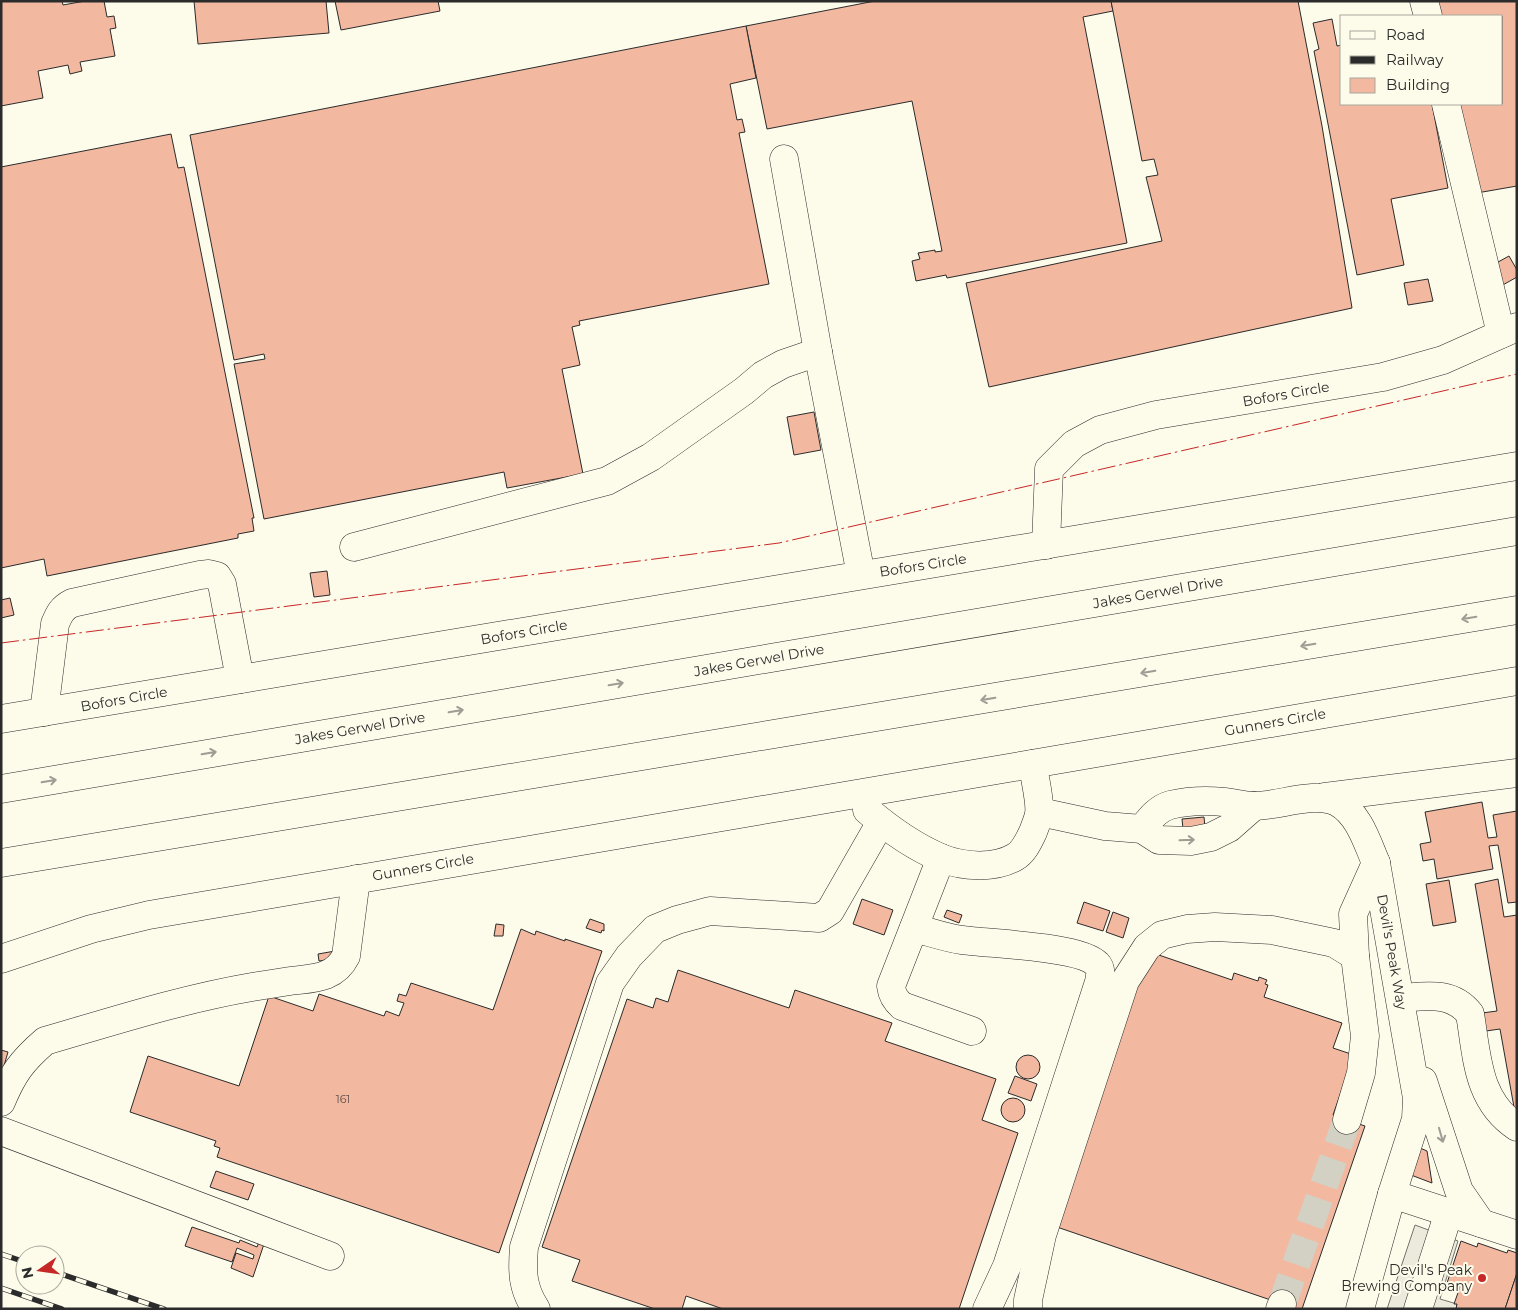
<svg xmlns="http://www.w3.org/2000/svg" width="1518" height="1310" viewBox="0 0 1518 1310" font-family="Montserrat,sans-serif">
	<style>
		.parking { fill: #eceadb; stroke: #74746e }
		.building { fill: #f2b8a0; stroke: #2b2b2b }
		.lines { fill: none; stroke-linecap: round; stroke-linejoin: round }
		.minor-tunnel { stroke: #d3d1c4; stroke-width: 28; stroke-dasharray: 28 14; stroke-linecap: butt }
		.minor-casing { stroke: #2b2b2b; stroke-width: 29 }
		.highway-casing { stroke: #2b2b2b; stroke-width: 29 }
		.minor { stroke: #fdfbea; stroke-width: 28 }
		.highway { stroke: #fdfbea; stroke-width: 28 }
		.rail-casing { stroke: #2b2b2b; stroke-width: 5.5 }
		.rail { stroke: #fdfbea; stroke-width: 4; stroke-dasharray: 11; stroke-linecap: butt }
		.power { stroke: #c62828; stroke-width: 1; stroke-dasharray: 18 4 2.5 4; stroke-linecap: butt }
		.oneway { stroke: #9e9d94 }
		.poi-dot { fill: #c62828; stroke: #fdfbea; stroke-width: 2 }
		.labels { text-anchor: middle; stroke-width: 4; stroke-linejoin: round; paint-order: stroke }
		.number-label { font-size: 11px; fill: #5d4e48 }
		.street-label { font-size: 14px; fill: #2b2b2b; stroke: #fdfbea }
		.poi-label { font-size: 14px; fill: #2b2b2b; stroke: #fdfbea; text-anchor: end }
	</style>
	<rect width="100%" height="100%" fill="#fdfbea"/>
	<polygon class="parking" points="1415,1225 1458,1241 1440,1299 1457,1304 1456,1309 1387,1309"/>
	<g class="building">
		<polygon points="1,1 62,1 63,5 85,1 104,1 107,17 114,16 116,28 110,29 115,56 80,62 82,71 70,74 68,65 38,71 43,98 1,106"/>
		<polygon points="194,1 326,1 329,33 198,44"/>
		<polygon points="335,1 438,1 440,11 341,30"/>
		<polygon points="875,1 1111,1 1113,11 1083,17 1127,243 947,278 946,275 916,281 912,261 920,259 918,253 935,250 935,252 942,251 912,101 767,129 746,26"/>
		<polygon points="1111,1 1298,1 1322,126 1352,308 989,387 966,283 1162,241 1146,177 1158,175 1154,159 1142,161"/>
		<polygon points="1434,1 1517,1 1517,186 1471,194 1454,104 1502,104 1502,16 1437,16"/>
		<polygon points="1332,19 1337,46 1342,45 1342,104 1432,104 1448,188 1391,199 1404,265 1357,275 1314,51 1319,49 1313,23"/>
		<polygon points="746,26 756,78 730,84 737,120 742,119 745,132 739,133 769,284 579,321 580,325 572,327 580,365 562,369 583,474 507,488 504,472 264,519 234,364 265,359 264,354 234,360 190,135"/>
		<polygon points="171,134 178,168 184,167 254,518 252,518 254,531 238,534 238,538 47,576 44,559 1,568 1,167"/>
		<polygon points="1509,256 1517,270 1517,277 1501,286 1489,267"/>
		<polygon points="1428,279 1433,301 1408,305 1404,283"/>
		<polygon points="814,412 821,450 794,455 787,417"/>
		<polygon points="327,571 330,595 314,597 310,573"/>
		<polygon points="10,598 14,615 1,618 1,600"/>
		<polygon points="1482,802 1488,838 1497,837 1493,815 1517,811 1517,902 1508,903 1498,845 1489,846 1493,869 1437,879 1434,859 1423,861 1420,844 1431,842 1425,812"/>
		<polygon points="1204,817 1205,827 1183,829 1182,819"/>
		<polygon points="1498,879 1504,917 1517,915 1517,1124 1500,1029 1486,1031 1482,1013 1497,1011 1475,884"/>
		<polygon points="1449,880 1456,922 1433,926 1426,884"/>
		<polygon points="862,899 893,910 884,935 853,924"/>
		<polygon points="1084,902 1110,911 1103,931 1077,923"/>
		<polygon points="947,910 962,915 959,923 944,917"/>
		<polygon points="1113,912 1129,918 1123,938 1106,932"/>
		<polygon points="590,919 604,924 604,931 602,930 601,933 586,928"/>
		<polygon points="496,924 504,925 503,936 494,936"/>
		<polygon points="521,929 535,935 536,931 565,941 565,939 602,951 499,1253 217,1157 220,1148 214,1146 216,1141 130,1112 148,1056 239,1086 269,996 313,1011 319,994 384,1016 386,1011 399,1016 404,1003 397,1001 399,994 406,996 411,983 493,1010"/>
		<polygon points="341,950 336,959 319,961 318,954"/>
		<polygon points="1150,952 1232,980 1234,973 1258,981 1259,977 1267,980 1265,984 1268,985 1264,997 1342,1023 1333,1048 1354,1055 1333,1115 1365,1126 1302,1309 1297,1309 1051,1225"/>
		<polygon points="678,970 789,1008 795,990 892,1023 885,1041 996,1079 982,1120 1018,1133 959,1309 723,1309 686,1296 682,1309 655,1309 572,1281 580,1260 542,1247 627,999 653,1008 656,998 668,1002"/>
		<polygon points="1,1050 8,1052 1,1076"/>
		<circle cx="1028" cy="1067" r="12"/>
		<polygon points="1015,1076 1037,1084 1031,1101 1008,1093"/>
		<circle cx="1013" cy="1110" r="12"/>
		<polygon points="1420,1148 1427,1151 1432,1183 1411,1175"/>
		<polygon points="216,1171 254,1184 248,1200 210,1187"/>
		<polygon points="192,1227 239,1243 240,1240 257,1247 259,1242 264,1244 253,1277 231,1268 236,1253 253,1259 254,1255 237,1248 232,1262 185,1246"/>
		<polygon points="1461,1241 1477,1247 1478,1243 1507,1253 1508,1250 1517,1253 1517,1273 1505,1309 1456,1309 1457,1304 1454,1304 1460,1287 1447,1283"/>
		<polygon points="1517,1273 1517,1309 1505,1309"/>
	</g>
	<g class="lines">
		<polyline class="minor-tunnel" points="1282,1304 1347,1120"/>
		<defs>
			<g id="minor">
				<polyline points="1424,1 1428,16"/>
				<polyline points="1446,104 1501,334"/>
				<polyline points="784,159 818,352 861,575"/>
				<polyline points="1046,545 1049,469 1074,444 1100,430 1156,415 1383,377 1443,360 1517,327"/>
				<polyline points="354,547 607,481 651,457 744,391 763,375 783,364 818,352"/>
				<path d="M44 712 55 624C59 614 62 608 72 603L200 575 209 574 217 576 222 584 240 679"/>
				<polyline points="1,719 1517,466"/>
				<polyline points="1325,797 1517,773"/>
				<path d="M867 810C888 828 915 847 941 858 963 867 995 869 1015 857 1024 852 1029 840 1033 832 1035 826 1038 820 1039 814 1041 802 1034 777 1033 764"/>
				<polyline points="1040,812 1105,826 1142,829 1159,840 1191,841 1211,837 1229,828 1254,806"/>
				<path d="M1142 829C1150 819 1157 809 1170 805 1187 801 1207 800 1224 802 1234 803 1244 806 1254 806 1279 806 1315 791 1337 802 1359 814 1367 842 1376 863L1417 1098 1416 1119 1392 1194 1360 1309"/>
				<path d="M941 858 891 986C892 995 895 1000 902 1006L972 1031"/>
				<path d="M914 928C930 932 946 938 962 940 990 944 1080 946 1097 964 1102 969 1100 976 1099 982L1007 1266 987 1309"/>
				<polyline points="1,959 91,929 149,915 1517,681"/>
				<path d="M1401 998C1427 996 1452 991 1470 1014 1477 1056 1477 1101 1517 1127"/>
				<polyline points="1423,1081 1459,1191 1481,1223"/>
				<path d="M1 1102C13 1073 22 1061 45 1041 114 1021 182 999 252 987 265 985 277 983 290 981 311 978 334 980 346 956L356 879"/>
				<polyline points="1347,1120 1361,1073 1365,1036 1355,956"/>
				<polyline points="1,1131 330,1256"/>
				<polyline points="1392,1194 1517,1235"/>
				<path d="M536 1309C522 1288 522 1271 524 1247L610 983 629 956 655 929 677 920 710 911 819 918 830 911 881 822"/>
				<polyline points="1028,1309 1028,1300 1042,1235 1125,981 1147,947 1162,935 1187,929 1215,927 1272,930 1334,943 1355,956 1353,914 1376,863"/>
				<polyline points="1280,1309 1282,1304"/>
				<polyline points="1418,1309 1449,1212"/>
			</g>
			<g id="highway">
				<polyline points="1,789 1517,531"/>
				<polyline points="1,863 1517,610"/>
			</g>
		</defs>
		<use href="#minor" class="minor-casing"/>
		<use href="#highway" class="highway-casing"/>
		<use href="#minor" class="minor"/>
		<use href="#highway" class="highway"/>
		<defs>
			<g id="rail">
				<polyline points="1,1254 25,1262"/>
				<polyline points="55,1272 164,1309"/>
				<polyline points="1,1288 62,1309"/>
			</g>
		</defs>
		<use href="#rail" class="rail-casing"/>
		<use href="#rail" class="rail"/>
		<polyline class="power" points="1,643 779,543 1517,374"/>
	</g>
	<defs><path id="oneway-shaft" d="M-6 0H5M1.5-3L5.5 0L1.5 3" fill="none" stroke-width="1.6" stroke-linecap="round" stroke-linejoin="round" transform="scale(1.25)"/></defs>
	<g class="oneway">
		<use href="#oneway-shaft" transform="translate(1469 618) rotate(170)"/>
		<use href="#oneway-shaft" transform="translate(1308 645) rotate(170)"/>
		<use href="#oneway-shaft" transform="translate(1148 672) rotate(170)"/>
		<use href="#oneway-shaft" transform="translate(616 684) rotate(-10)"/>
		<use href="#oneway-shaft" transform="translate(988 699) rotate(170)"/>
		<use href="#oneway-shaft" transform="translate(456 711) rotate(-10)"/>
		<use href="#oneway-shaft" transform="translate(209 753) rotate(-10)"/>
		<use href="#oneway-shaft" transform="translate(49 781) rotate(-10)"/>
		<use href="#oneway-shaft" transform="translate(1187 840) rotate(-2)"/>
		<use href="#oneway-shaft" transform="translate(1441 1135) rotate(74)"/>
	</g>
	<circle class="poi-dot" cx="1482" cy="1278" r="5"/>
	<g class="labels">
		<g class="number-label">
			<text x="343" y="1103">161</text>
		</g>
		<g class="street-label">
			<text transform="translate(1286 394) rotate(-10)" y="5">Bofors Circle</text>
			<text transform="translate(923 565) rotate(-9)" y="5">Bofors Circle</text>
			<text transform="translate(1158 592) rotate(-10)" y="5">Jakes Gerwel Drive</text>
			<text transform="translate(524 632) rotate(-10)" y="5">Bofors Circle</text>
			<text transform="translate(759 660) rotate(-10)" y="5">Jakes Gerwel Drive</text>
			<text transform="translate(124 699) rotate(-10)" y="5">Bofors Circle</text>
			<text transform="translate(1275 722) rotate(-10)" y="5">Gunners Circle</text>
			<text transform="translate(360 728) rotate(-10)" y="5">Jakes Gerwel Drive</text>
			<text transform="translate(423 867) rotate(-10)" y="5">Gunners Circle</text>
			<text transform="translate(1392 952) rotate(80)" y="5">Devil's Peak Way</text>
		</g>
		<g class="poi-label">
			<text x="1472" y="1275">Devil's Peak<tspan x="1472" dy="16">Brewing Company</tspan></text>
		</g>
	</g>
	<rect width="1518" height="1310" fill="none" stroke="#2b2b2b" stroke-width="5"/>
	<rect x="1340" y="15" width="162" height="90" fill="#fdfbea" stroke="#a9a89e"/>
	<rect x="1350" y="31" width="25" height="8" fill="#fdfbea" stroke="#a9a89e"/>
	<text x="1386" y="40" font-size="15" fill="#2b2b2b">Road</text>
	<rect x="1350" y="56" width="25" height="8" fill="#2b2b2b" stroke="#a9a89e"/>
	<text x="1386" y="65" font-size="15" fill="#2b2b2b">Railway</text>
	<rect x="1350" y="78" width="25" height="15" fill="#f2b8a0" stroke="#a9a89e"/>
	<text x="1386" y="90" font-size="15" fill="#2b2b2b">Building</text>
	<g transform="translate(40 1270) rotate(257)"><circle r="24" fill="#fdfbea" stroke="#a9a89e"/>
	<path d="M0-4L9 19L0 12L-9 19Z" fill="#c62828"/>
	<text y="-8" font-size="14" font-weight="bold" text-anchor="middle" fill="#2b2b2b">N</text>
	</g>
</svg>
